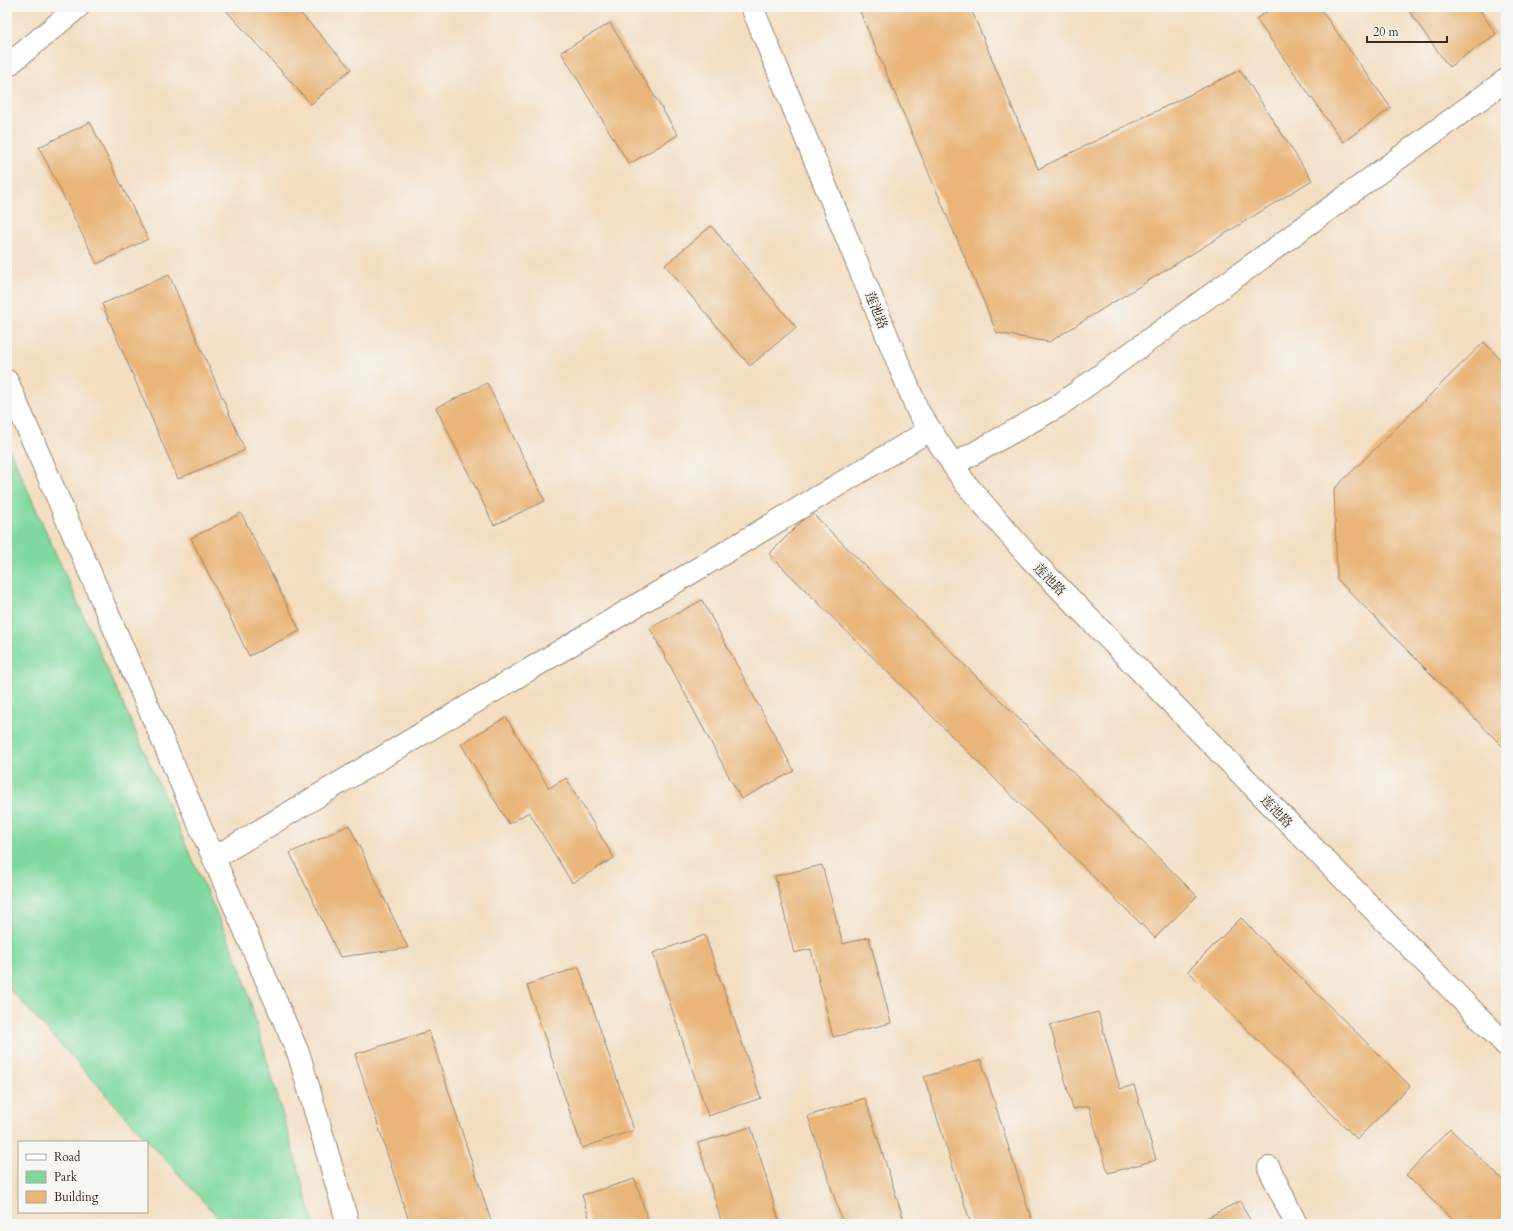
<svg xmlns="http://www.w3.org/2000/svg" width="1513" height="1231" viewBox="0 0 1513 1231" font-family="Cardo,'Noto Serif SC',serif">
	<style>
		.green { fill: #7fd99f; stroke: #5d825e }
		.building { fill: #e9b579 }
		.lines { fill: none; stroke-linecap: round; stroke-linejoin: round }
		.minor-casing { stroke: #978470; stroke-width: 24 }
		.tertiary-casing { stroke: #978470; stroke-width: 24 }
		.minor { stroke: #fff; stroke-width: 22 }
		.tertiary { stroke: #fff; stroke-width: 22 }
		.labels { text-anchor: middle; stroke-width: 4; stroke-linejoin: round; paint-order: stroke }
		.street-label { font-size: 13px; fill: #3b2a1e; stroke: #f6f6f2 }
	</style>
	<rect width="100%" height="100%" fill="#f6f6f2"/>
	<filter id="ink" filterUnits="userSpaceOnUse"><feTurbulence type="fractalNoise" baseFrequency=".025" numOctaves="2"/><feDisplacementMap in="SourceGraphic" scale="8" xChannelSelector="R" yChannelSelector="G"/><feConvolveMatrix kernelMatrix="1 2 1 2 8 2 1 2 1" color-interpolation-filters="sRGB"/></filter>
	<filter id="wash" filterUnits="userSpaceOnUse"><feTurbulence type="fractalNoise" baseFrequency=".012" numOctaves="4" result="noise"/><feDisplacementMap in="SourceGraphic" scale="16" xChannelSelector="R" yChannelSelector="G"/><feGaussianBlur stdDeviation="0.9" result="paint"/><feColorMatrix in="noise" values="0 0 0 0 0 0 0 0 0 0 0 0 0 0 0 0 0 1.4 0 .05"/><feComposite in="paint" operator="in"/></filter>
	<g filter="url(#wash)">
		<rect width="100%" height="100%" fill="#f3dec2"/>
		<polygon class="green" points="7,444 240,966 314,1224 224,1224 7,986"/>
		<g id="blocks">
			<g class="building">
				<polygon points="223,7 295,7 351,69 311,104"/>
				<polygon points="858,7 970,7 1038,169 1240,70 1312,180 1049,342 997,333"/>
				<polygon points="1273,7 1319,7 1391,108 1343,142 1256,19"/>
				<polygon points="1406,7 1478,7 1496,34 1449,67"/>
				<polygon points="610,23 678,135 629,164 561,52"/>
				<polygon points="90,122 148,239 97,264 39,147"/>
				<polygon points="711,226 796,327 750,366 665,265"/>
				<polygon points="169,275 245,450 178,479 102,304"/>
				<polygon points="1484,342 1506,365 1506,750 1337,579 1334,489"/>
				<polygon points="487,383 545,501 494,525 436,408"/>
				<polygon points="811,512 1197,896 1155,938 769,554"/>
				<polygon points="241,513 300,631 249,656 191,538"/>
				<polygon points="702,600 794,771 741,799 650,628"/>
				<polygon points="506,717 549,788 566,778 614,858 572,883 529,812 509,824 461,744"/>
				<polygon points="349,825 408,948 340,957 290,853"/>
				<polygon points="822,865 843,944 869,937 891,1023 833,1037 811,949 794,953 775,876"/>
				<polygon points="1241,918 1410,1086 1357,1139 1188,971"/>
				<polygon points="705,935 761,1098 708,1116 653,953"/>
				<polygon points="579,967 634,1130 582,1148 527,985"/>
				<polygon points="1098,1012 1120,1089 1134,1085 1156,1160 1108,1173 1089,1106 1073,1109 1050,1025"/>
				<polygon points="429,1031 492,1224 410,1224 355,1054"/>
				<polygon points="981,1060 1033,1224 971,1224 924,1077"/>
				<polygon points="865,1098 905,1224 843,1224 808,1116"/>
				<polygon points="751,1127 780,1224 722,1224 698,1143"/>
				<polygon points="1450,1129 1506,1183 1506,1224 1457,1224 1406,1175"/>
				<polygon points="635,1179 649,1224 591,1224 582,1195"/>
				<polygon points="1240,1201 1252,1224 1195,1224"/>
			</g>
		</g>
	</g>
	<g filter="url(#ink)">
		<use href="#blocks" fill-opacity="0" stroke="#978470" stroke-width="1"/>
		<g class="lines">
			<defs>
				<g id="minor">
					<polyline points="953,465 1057,407 1506,80"/>
					<polyline points="214,858 930,430"/>
					<polyline points="1269,1168 1296,1224"/>
				</g>
				<g id="tertiary">
					<polyline points="752,7 918,411 965,483 1029,557 1506,1045"/>
					<polyline points="7,66 78,7"/>
					<polyline points="7,381 299,1055 348,1224"/>
				</g>
			</defs>
			<use href="#minor" class="minor-casing"/>
			<use href="#tertiary" class="tertiary-casing"/>
			<use href="#minor" class="minor"/>
			<use href="#tertiary" class="tertiary"/>
		</g>
	</g>
	<g class="labels">
		<g class="street-label">
			<text transform="translate(877 310) rotate(68)" y="5">莲池路</text>
			<text transform="translate(1050 579) rotate(46)" y="5">莲池路</text>
			<text transform="translate(1277 811) rotate(46)" y="5">莲池路</text>
		</g>
	</g>
	<rect width="1513" height="1231" fill="none" stroke="#f6f6f2" stroke-width="24"/>
	<rect x="18" y="1141" width="130" height="72" fill="#f6f6f2" stroke="#aba49d"/>
	<rect x="26" y="1154" width="20" height="6" fill="#ffffff" stroke="#aba49d"/>
	<text x="54" y="1161" font-size="12" fill="#3b2a1e">Road</text>
	<rect x="26" y="1171" width="20" height="12" fill="#7fd99f" stroke="#aba49d"/>
	<text x="54" y="1181" font-size="12" fill="#3b2a1e">Park</text>
	<rect x="26" y="1191" width="20" height="12" fill="#e9b579" stroke="#aba49d"/>
	<text x="54" y="1201" font-size="12" fill="#3b2a1e">Building</text>
	<path d="M1367 36v6h80v-6" fill="none" stroke="#3b2a1e" stroke-width="2"/>
	<text x="1373" y="36" font-size="12" fill="#3b2a1e" stroke="#f6f6f2" stroke-width="3" paint-order="stroke">20 m</text>
</svg>
